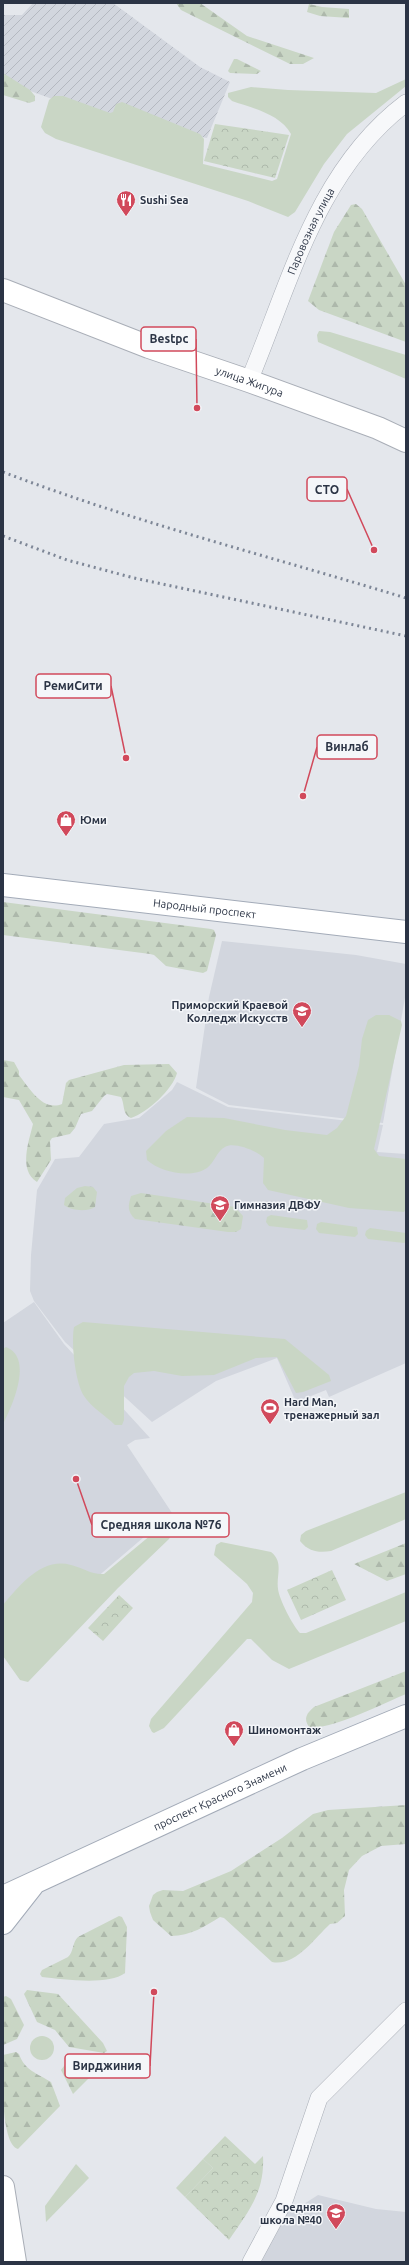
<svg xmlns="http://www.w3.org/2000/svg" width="409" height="2265" viewBox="0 0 409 2265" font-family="Ubuntu,sans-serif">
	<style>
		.built { fill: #d2d6de }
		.industrial { fill: url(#industrial-furrows) }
		.grass { fill: #c9d6c5 }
		.forest { fill: url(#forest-firs) }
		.park { fill: url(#park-crowns) }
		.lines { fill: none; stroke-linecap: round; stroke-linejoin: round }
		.minor-casing { stroke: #a9aeb7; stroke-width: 18 }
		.secondary-casing { stroke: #a9aeb7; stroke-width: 24 }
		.primary-casing { stroke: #a3abb8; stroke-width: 24 }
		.minor { stroke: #f7f8fa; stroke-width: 17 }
		.secondary { stroke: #fff; stroke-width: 22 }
		.primary { stroke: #fff; stroke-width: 22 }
		.rail { stroke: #7d8696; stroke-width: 3; stroke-dasharray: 2 4; stroke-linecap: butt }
		.labels { text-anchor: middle; stroke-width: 3; stroke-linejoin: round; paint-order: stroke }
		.poi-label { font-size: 11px; font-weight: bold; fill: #2b3445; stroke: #f4f6f9; text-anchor: start }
		.street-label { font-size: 11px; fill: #2b3445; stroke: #f4f6f9 }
		.leader { fill: none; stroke: #d1495b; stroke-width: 1.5 }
		.callout-dot { fill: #d1495b; stroke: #f4f6f9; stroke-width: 1.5 }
		.callout { fill: #f4f6f9; stroke: #d1495b; stroke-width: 1.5 }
		.callout-label { font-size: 12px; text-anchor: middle; font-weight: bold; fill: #2b3445 }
	</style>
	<defs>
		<pattern id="industrial-furrows" width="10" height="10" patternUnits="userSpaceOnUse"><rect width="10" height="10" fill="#d2d6de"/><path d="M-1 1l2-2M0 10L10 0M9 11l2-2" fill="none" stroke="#b4b8c0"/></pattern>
		<pattern id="forest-firs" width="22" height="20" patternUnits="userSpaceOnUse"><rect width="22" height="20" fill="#c9d6c5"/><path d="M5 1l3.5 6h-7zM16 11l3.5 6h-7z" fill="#adb8ab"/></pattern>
		<pattern id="park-crowns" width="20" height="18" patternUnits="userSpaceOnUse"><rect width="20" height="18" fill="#c9d6c5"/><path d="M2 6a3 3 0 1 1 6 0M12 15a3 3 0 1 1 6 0" fill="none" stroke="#adb8ab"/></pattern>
	</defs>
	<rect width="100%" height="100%" fill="#e4e7ec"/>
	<g class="built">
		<polygon points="222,941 356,955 406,964 406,992 383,1123 229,1105 196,1088 209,997"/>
		<polygon points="177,1082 228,1107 383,1125 377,1152 406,1154 406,1363 329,1397 326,1390 296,1402 277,1358 216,1381 152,1422 65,1342 34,1301 30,1291 31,1255 37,1190 55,1159 79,1157 104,1124 139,1118 172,1090"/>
		<polygon points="34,1302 64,1344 150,1438 135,1440 127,1445 172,1513 12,1650 3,1642 3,1323"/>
		<polygon points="318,2195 376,2209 406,2212 406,2262 247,2262 278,2207 296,2209"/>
	</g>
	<polygon class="industrial" points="33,3 113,3 200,67 230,82 207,138 115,122 3,81 3,15 22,15"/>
	<g class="grass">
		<path d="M406 79V86L347 134 324 164 295 212 288 217 248 201 56 139 45 133 41 127 49 100 54 96H63L110 113 113 112 116 104 122 102 200 134 204 139 203 164 272 181 277 179 291 134C280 114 252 108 232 101L228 97V93L251 87 288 90 376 93Z"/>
		<polygon points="319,331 330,332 406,355 406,379 318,342 317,335"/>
		<path d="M376 1015H389L401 1021 402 1025 374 1149 379 1156 406 1159V1209L404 1212 349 1208 268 1190 263 1183 264 1158C258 1151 233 1141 225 1147 217 1151 214 1163 207 1168 191 1179 160 1172 147 1160L146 1151 166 1131 187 1117 224 1118 285 1130 327 1135 337 1128 346 1116 359 1066 362 1039 368 1020Z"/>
		<polygon points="271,1215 307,1220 308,1227 305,1230 269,1226 266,1222 267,1217"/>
		<polygon points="321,1222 357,1227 358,1234 355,1237 319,1233 316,1229 317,1224"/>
		<polygon points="370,1228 406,1233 406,1242 404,1243 368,1239 365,1235 366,1231"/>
		<path d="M83 1322 285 1339 329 1375 331 1381 303 1392 296 1393 277 1357 256 1358 214 1375 182 1376 154 1371 134 1373 129 1377 124 1386V1420L122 1425H115C106 1416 91 1407 84 1396 75 1382 71 1342 74 1327Z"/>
		<path d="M6 1347C34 1358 12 1406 3 1424V1349Z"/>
		<path d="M406 1492V1519L331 1551C319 1553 309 1552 300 1541L301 1535 306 1531Z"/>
		<path d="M169 1520 174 1524V1531L169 1539 118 1588 28 1682 20 1680 3 1656V1605C20 1585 42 1557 71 1565 83 1568 92 1575 104 1574Z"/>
		<path d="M221 1542 271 1552C284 1562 276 1575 278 1589 279 1599 293 1626 300 1633H306L406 1592V1621L289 1669 272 1660 251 1639H247L164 1728 154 1733 152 1732 149 1726 151 1719 252 1602 253 1593 247 1584 214 1555 216 1545Z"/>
		<circle cx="42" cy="2048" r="12"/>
		<polygon points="203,2159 213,2168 185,2197 176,2188"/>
		<polygon points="76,2164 89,2178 46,2222 45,2206"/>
	</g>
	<g class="forest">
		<polygon points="176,3 200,3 247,36 314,58 303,64 290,64 191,15 181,10"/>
		<polygon points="309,4 322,7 349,9 349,18 320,16 307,12"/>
		<polygon points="234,59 237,59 261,71 257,74 230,73 228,71"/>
		<polygon points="3,73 30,90 35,96 35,101 29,103 3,95"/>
		<polygon points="356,204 362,209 406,285 406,342 319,310 308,301 334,232 351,205"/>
		<polygon points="3,902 211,929 214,930 216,935 207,971 203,973 166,966 154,955 150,954 3,935"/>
		<path d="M3 1060 14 1062 19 1071V1075C29 1088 43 1112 62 1104L66 1083 69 1080 124 1065 169 1064 177 1073C173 1089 147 1113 131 1118 122 1114 125 1105 121 1097L107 1094 104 1096 92 1111 81 1114 75 1128 70 1134 52 1138 50 1141 51 1160 37 1182C18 1170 29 1141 33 1124L19 1100 3 1097Z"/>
		<path d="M85 1186 93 1187 97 1192 95 1207C87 1212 72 1211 64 1205L65 1198 77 1188Z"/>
		<path d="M141 1193 235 1207 243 1216 241 1229 236 1232H228L135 1219C127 1211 128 1206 131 1196Z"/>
		<polygon points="406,1543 406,1574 387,1581 354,1564"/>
		<path d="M406 1671V1694C384 1703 330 1731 309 1727 303 1718 307 1713 314 1707Z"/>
		<path d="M406 1805V1844L381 1846 362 1856 349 1870 344 1890 345 1916 337 1923 330 1924C314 1939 295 1967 272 1962L224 1918 220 1917C205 1926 191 1936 171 1936L153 1920 150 1912 149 1906 153 1895 157 1892 163 1890 183 1891 231 1871 282 1838 313 1814 328 1810Z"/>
		<path d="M119 1916 122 1917 127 1927 125 1973C108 1986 62 1979 42 1977L40 1974 42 1970 68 1957C74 1951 72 1943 78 1937Z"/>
		<polygon points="27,1990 58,1994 103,2043 107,2051 104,2053 69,2047 55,2030 37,2022 24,1994"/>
		<polygon points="6,1996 11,1999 24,2025 17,2039 3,2045 3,1997"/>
		<path d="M16 2052 19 2054C25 2071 37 2073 51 2082L60 2106 18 2149C0 2143 3 2073 3 2055Z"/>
		<polygon points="70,2058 102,2065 73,2094 61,2070"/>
	</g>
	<g class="park">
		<polygon points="215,124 289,135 275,178 204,161"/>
		<polygon points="332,1570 346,1600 301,1620 287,1590"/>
		<polygon points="119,1595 133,1608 103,1641 88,1628"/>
		<path d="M225 2136 255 2164 263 2156C265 2192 248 2212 229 2240L185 2197 213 2168 203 2159Z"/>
	</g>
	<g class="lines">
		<defs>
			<g id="minor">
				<path id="s1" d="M249 381C290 283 317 170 406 103"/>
				<polyline points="251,2262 284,2201 319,2098 406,2011"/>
			</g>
			<g id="secondary">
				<path id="s2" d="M3 290 149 347 249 381 378 428 406 441"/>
				<polyline points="3,2187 15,2262"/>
			</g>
			<g id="primary">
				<path id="s3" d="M3 885 406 932"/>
				<path id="s4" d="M3 1897 302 1759 406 1716"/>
				<polyline points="3,1923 32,1886"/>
			</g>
		</defs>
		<use href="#minor" class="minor-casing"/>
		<use href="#secondary" class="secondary-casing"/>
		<use href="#primary" class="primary-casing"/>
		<use href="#minor" class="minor"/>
		<use href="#secondary" class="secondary"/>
		<use href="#primary" class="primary"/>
		<g class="rail">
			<path d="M3 472C134 522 272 557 406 598"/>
			<polyline points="3,536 67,560 134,578 406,636"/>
		</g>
	</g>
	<defs>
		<symbol id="restaurant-pin" viewBox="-11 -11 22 30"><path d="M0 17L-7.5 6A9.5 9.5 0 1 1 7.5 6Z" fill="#d1495b" stroke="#f4f6f9"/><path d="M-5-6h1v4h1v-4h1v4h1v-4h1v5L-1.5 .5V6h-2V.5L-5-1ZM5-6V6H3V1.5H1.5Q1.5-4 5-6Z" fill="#fff"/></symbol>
		<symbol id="shop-pin" viewBox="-11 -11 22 30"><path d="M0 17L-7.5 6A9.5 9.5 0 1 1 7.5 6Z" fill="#d1495b" stroke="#f4f6f9"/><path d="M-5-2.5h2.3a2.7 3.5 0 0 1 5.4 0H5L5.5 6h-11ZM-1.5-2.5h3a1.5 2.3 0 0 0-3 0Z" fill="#fff"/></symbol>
		<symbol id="university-pin" viewBox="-11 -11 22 30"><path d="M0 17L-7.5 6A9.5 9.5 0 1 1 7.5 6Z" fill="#d1495b" stroke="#f4f6f9"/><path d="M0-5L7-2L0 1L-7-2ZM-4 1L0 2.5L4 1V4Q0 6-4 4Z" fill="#fff"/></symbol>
		<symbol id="school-pin" viewBox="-11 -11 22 30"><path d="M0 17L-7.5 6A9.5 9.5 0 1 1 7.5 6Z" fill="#d1495b" stroke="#f4f6f9"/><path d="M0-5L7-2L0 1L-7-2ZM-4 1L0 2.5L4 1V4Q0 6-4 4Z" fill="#fff"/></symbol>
		<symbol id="stadium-pin" viewBox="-11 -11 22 30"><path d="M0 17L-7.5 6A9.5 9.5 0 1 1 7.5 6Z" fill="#d1495b" stroke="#f4f6f9"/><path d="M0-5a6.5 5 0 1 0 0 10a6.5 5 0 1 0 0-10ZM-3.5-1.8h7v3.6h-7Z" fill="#fff"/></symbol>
	</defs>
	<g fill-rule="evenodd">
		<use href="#restaurant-pin" x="115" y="189" width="22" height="30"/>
		<use href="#shop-pin" x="55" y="809" width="22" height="30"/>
		<use href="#university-pin" x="291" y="1000" width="22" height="30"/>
		<use href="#school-pin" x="209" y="1194" width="22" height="30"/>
		<use href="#stadium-pin" x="259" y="1397" width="22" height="30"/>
		<use href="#shop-pin" x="223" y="1719" width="22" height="30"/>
		<use href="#school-pin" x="325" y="2202" width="22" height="30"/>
	</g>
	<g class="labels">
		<g class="poi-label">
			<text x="140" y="204">Sushi Sea</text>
			<text x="80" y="824">Юми</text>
			<text x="288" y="1009" text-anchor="end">Приморский Краевой<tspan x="288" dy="13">Колледж Искусств</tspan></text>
			<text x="234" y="1209">Гимназия ДВФУ</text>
			<text x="284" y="1406">Hard Man,<tspan x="284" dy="13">тренажерный зал</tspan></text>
			<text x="248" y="1734">Шиномонтаж</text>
			<text x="322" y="2211" text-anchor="end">Средняя<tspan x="322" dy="13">школа №40</tspan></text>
		</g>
		<g class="street-label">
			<text dy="4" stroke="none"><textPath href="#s1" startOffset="162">Паровозная улица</textPath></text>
			<text dy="4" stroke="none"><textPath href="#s2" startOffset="263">улица Жигура</textPath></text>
			<text dy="4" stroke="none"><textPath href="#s3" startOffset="203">Народный проспект</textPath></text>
			<text dy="4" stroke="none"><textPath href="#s4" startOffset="239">проспект Красного Знамени</textPath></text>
		</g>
	</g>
	<path class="leader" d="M197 408L196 339M374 550L347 489M126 758L111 686M303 796L317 747M76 1479L92 1525M154 1992L150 2066"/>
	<g class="callout-dot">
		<circle cx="197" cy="408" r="4"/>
		<circle cx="374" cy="550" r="4"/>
		<circle cx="126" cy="758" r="4"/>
		<circle cx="303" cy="796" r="4"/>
		<circle cx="76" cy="1479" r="4"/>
		<circle cx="154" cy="1992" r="4"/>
	</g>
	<g class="callout">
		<rect x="141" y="327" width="55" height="24" rx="4"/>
		<rect x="307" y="477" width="40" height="24" rx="4"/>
		<rect x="36" y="674" width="75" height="24" rx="4"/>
		<rect x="317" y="735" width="60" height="24" rx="4"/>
		<rect x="92" y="1513" width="137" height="24" rx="4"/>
		<rect x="65" y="2054" width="85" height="24" rx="4"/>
	</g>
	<g class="callout-label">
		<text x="169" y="343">Bestpc</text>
		<text x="327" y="494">СТО</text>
		<text x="73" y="690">РемиСити</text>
		<text x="347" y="751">Винлаб</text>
		<text x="161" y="1529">Средняя школа №76</text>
		<text x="107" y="2070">Вирджиния</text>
	</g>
	<rect width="409" height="2265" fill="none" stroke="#2b3445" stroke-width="8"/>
</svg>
